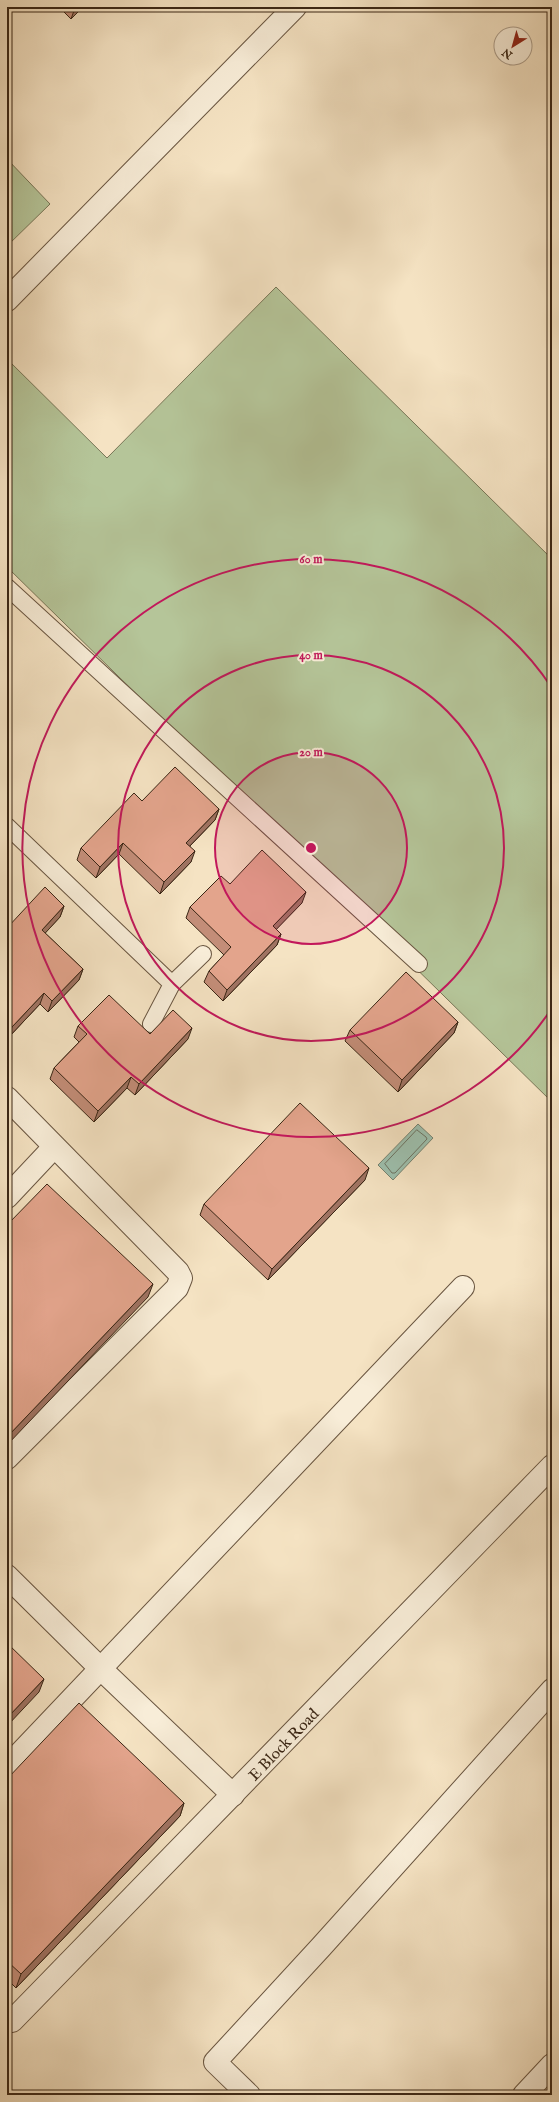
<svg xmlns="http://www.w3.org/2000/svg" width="559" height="2102" viewBox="0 0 559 2102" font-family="'IM FELL English',serif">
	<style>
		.green { fill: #b5c599; stroke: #787657 }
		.water { fill: #9dbfad; stroke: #758270 }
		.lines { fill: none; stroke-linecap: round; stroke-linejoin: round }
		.shore { stroke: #6c7261; stroke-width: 1 }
		.lane-casing { stroke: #695540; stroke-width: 18 }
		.street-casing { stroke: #695540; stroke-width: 24 }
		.lane { stroke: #f8edd8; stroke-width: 16 }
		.street { stroke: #f8edd8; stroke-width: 22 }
		.wall { fill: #c38d78; stroke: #3a2615 }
		.shaded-wall { fill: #9f7362; stroke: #3a2615 }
		.building { fill: #e3a48c; stroke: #3a2615 }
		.ring { fill: none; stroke: #c2185b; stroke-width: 2 }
		.labels { text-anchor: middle; stroke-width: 4; stroke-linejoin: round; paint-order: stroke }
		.street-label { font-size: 16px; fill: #3a2615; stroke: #f8edd8 }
		.centre { fill: #c2185b; stroke: #f8edd8; stroke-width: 2 }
		.ring-label { font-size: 12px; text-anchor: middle; font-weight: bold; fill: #c2185b; stroke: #f8edd8; stroke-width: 4; stroke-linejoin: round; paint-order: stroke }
	</style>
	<rect width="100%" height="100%" fill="#f5e3c3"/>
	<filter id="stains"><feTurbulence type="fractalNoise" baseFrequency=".005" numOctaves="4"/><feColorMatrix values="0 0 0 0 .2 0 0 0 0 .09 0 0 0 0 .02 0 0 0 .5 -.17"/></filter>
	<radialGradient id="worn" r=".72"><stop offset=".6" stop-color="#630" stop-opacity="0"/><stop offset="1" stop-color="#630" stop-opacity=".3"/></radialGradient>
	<g class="green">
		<polygon points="7,159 50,204 7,246"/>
		<polygon points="276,287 552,559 552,1102 7,567 7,359 107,458"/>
	</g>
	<polygon class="water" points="418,1124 433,1138 393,1180 378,1165"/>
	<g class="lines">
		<polygon class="shore" points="417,1130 426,1137 427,1139 395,1173 392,1173 385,1164"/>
		<defs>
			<g id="lane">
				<polyline points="7,587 419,964"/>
				<polyline points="7,826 172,984 151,1024"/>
				<polyline points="172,984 203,954"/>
			</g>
			<g id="street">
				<polyline points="7,300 295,7"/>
				<polyline points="7,1098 178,1272 181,1278 177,1288 7,1458"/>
				<polyline points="7,1197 54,1147"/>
				<polyline points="7,1576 101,1669 233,1795"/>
				<polyline points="7,1767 463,1287"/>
				<polyline points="7,2017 12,2021 552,1466"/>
				<polyline points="249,2095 215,2062 321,1947 552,1690"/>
				<polyline points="524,2095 552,2065"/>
			</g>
		</defs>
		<use href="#lane" class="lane-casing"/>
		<use href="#street" class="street-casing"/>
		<use href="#lane" class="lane"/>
		<use href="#street" class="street"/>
	</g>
	<g class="wall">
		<polygon points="59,7 83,7 71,19"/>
		<polygon points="142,801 219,809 215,820 190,846 191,862 160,894 119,854 96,878 77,860 81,848"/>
		<polygon points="230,884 302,903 276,929 281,934 277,945 223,1001 204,982 209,971 224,955 186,918 190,907"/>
		<polygon points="64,906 60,917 45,933 83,969 79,980 48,1012 40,1004 8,1038 7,1037 7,928"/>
		<polygon points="458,1022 454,1033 398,1092 345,1041 350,1030"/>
		<polygon points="78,1026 150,1034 188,1039 135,1095 127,1088 94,1122 50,1079 54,1068 79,1042 74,1037"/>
		<polygon points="365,1180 268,1280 200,1215 204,1204"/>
		<polygon points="7,1779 184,1803 180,1816 16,1988 7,1979"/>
	</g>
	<g class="shaded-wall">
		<polygon points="76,7 83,7 71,19 75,8"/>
		<polygon points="219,809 215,820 182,854 186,843"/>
		<polygon points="123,843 119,854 96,878 100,867"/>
		<polygon points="195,851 191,862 160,894 164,882"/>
		<polygon points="306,892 302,903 269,937 273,926"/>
		<polygon points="64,906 60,917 38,941 42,930"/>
		<polygon points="281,934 277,945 223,1001 227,990"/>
		<polygon points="83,969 79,980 48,1012 52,1001"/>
		<polygon points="44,993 40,1004 8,1038 12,1027"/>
		<polygon points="458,1022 454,1033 398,1092 402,1080"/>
		<polygon points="192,1028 188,1039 135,1095 139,1084"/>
		<polygon points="131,1077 127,1088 94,1122 98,1111"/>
		<polygon points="11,1145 7,1156 7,1149"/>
		<polygon points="369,1168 365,1180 268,1280 272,1269"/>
		<polygon points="153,1284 148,1297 7,1445 7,1437"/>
		<polygon points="44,1679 39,1692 7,1726 7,1718"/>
		<polygon points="184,1803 180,1816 16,1988 21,1974"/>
	</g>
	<g class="building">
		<polygon points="175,767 219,809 186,843 195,851 164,882 123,843 100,867 81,848 134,793 142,801"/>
		<polygon points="262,850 306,892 273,926 281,934 227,990 209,971 231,947 190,907 221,876 230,884"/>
		<polygon points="45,887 64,906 42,930 83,969 52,1001 44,993 12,1027 7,1022 7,928"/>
		<polygon points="406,972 458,1022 402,1080 350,1030"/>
		<polygon points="109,995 150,1034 173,1010 192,1028 139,1084 131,1077 98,1111 54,1068 87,1034 78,1026"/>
		<polygon points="300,1103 369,1168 272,1269 204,1204"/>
		<polygon points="7,1141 11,1145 7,1149"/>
		<polygon points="47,1184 153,1284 7,1437 7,1225"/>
		<polygon points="7,1643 44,1679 7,1718"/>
		<polygon points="79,1703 184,1803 21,1974 7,1961 7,1779"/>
	</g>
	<circle cx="311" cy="848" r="96" fill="#c2185b" fill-opacity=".12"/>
	<g class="ring">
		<circle cx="311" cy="848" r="96"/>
		<circle cx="311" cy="848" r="193"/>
		<path d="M552 1008A289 289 0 1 1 552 688"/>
	</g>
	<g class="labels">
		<g class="street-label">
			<text transform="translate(283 1744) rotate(-46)" y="6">E Block Road</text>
		</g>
	</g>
	<circle cx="311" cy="848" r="6" class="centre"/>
	<g class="ring-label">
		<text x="311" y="563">60 m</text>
		<text x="311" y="659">40 m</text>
		<text x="311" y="756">20 m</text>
	</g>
	<rect width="559" height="2102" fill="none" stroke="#f5e3c3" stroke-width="24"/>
	<rect x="8" y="8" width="543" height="2086" fill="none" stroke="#3a2615" stroke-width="2"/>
	<rect x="12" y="12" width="535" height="2078" fill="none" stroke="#3a2615"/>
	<g transform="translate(513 46) rotate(217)"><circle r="19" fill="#f8edd8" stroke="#ac9d8a"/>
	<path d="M0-3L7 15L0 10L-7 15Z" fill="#8f2418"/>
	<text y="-6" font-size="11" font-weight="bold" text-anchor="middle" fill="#3a2615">N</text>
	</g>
	<rect width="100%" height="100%" filter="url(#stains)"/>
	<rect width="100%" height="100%" fill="url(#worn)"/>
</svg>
